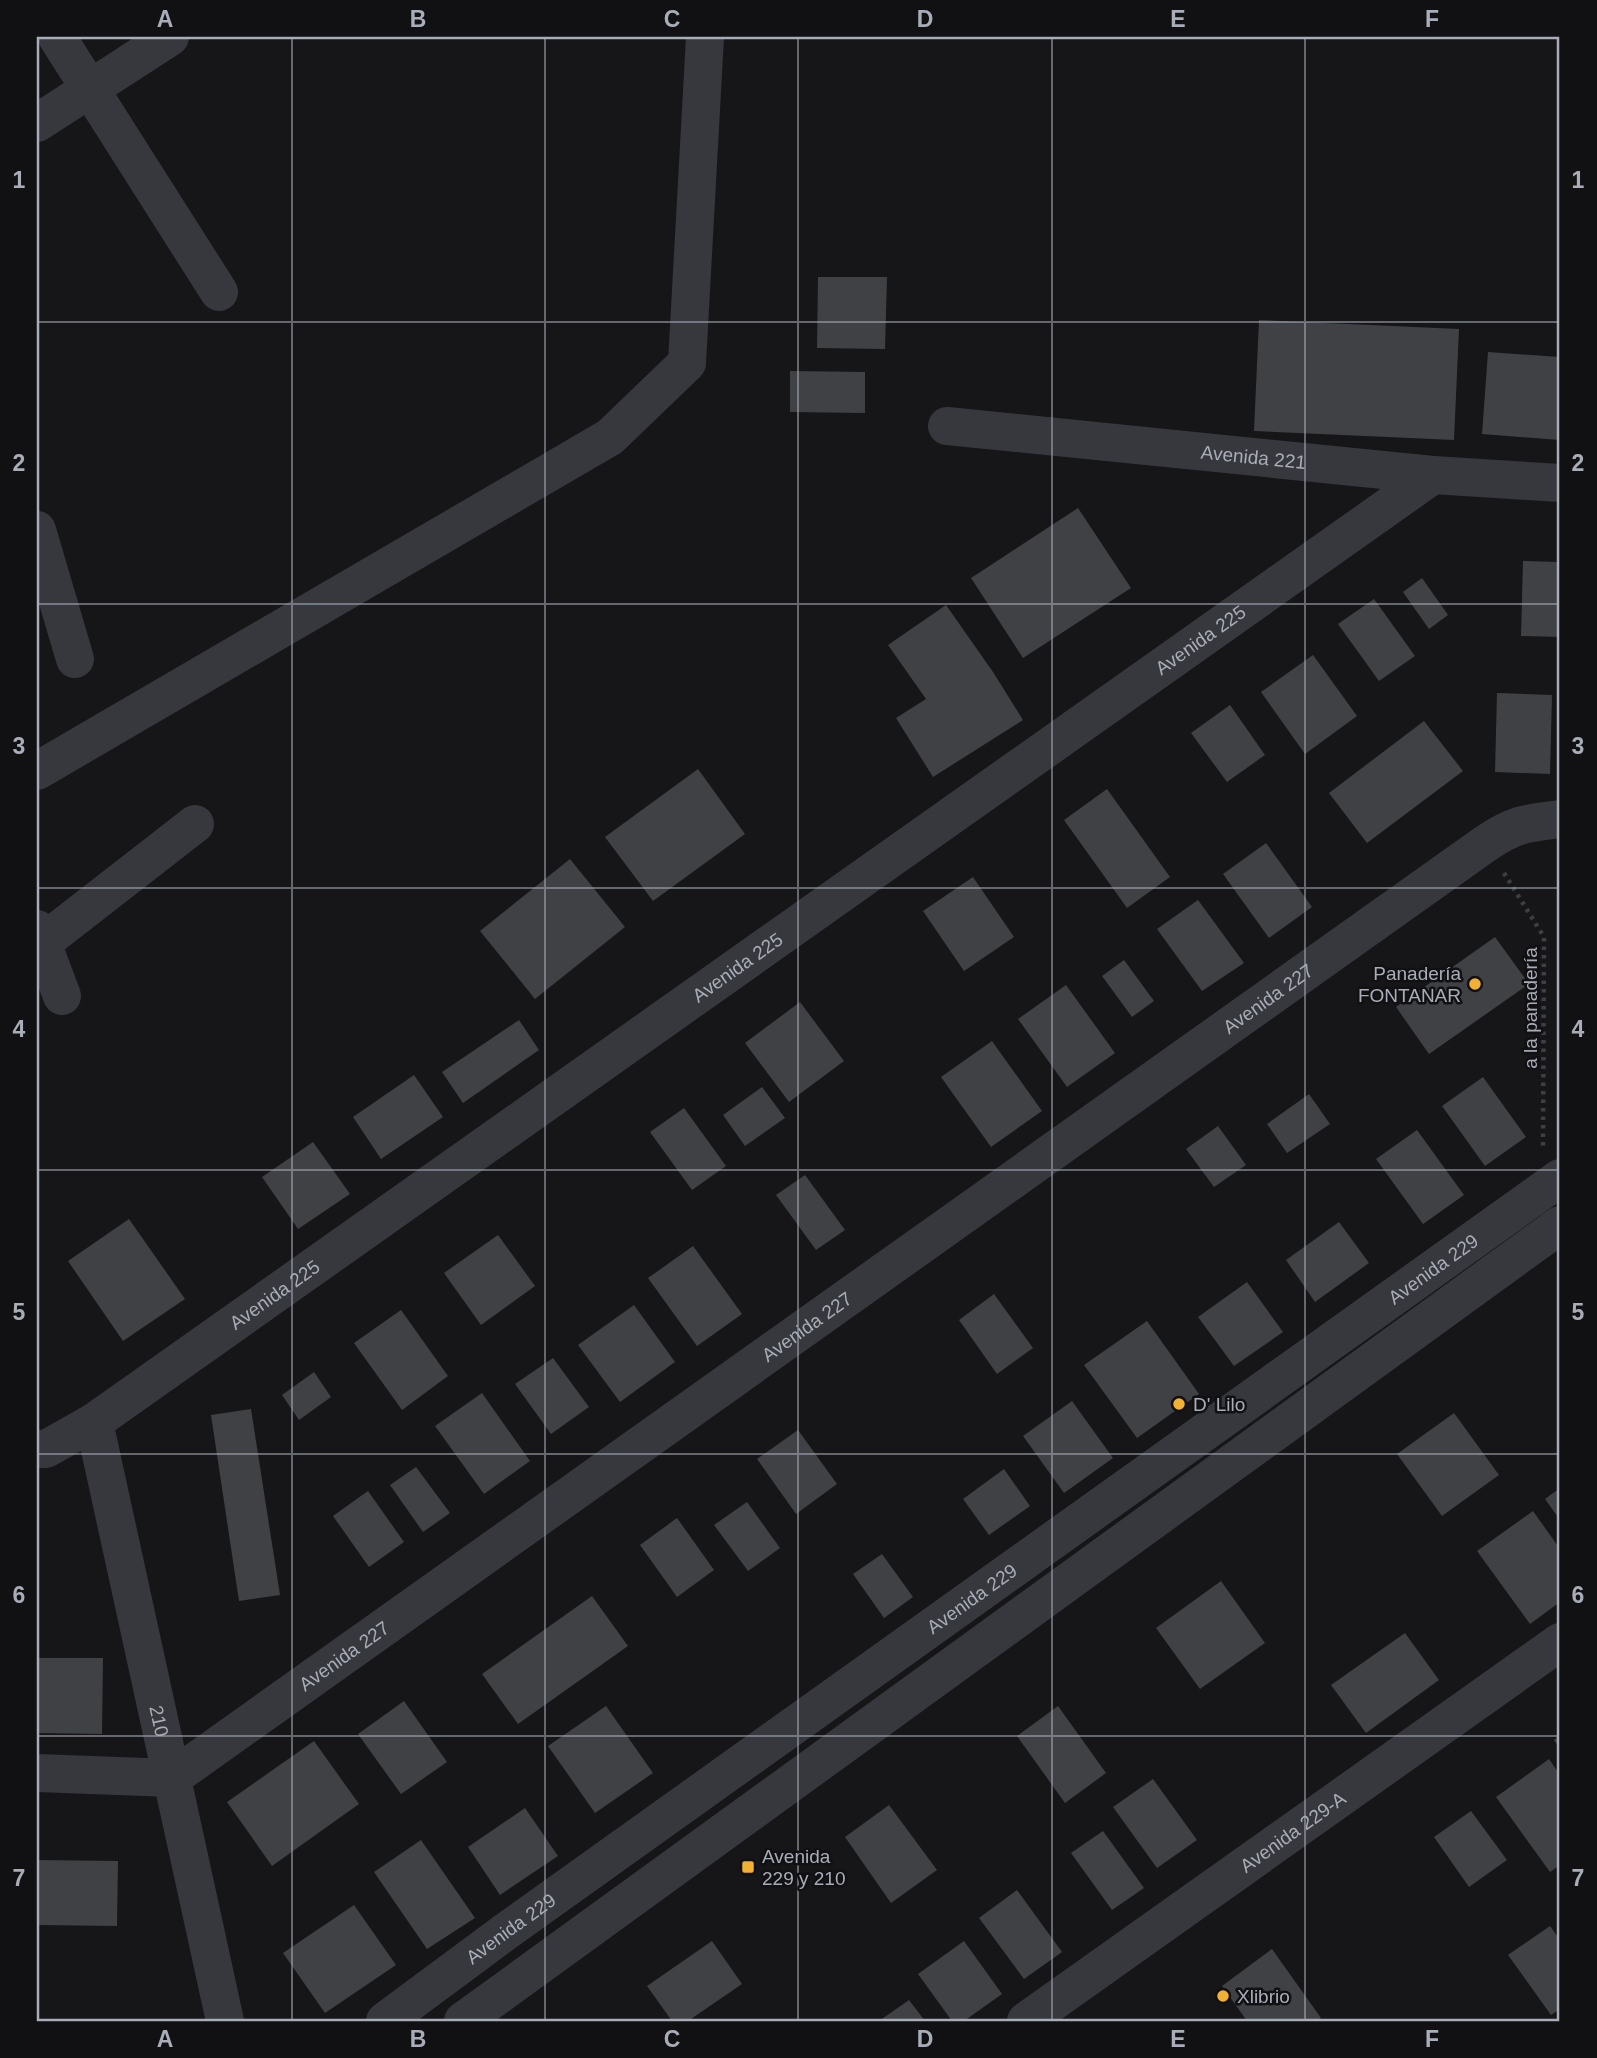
<svg xmlns="http://www.w3.org/2000/svg" width="1597" height="2058" viewBox="0 0 1597 2058" font-family="Arial,sans-serif">
	<style>
		.building { fill: #404145 }
		.lines { fill: none; stroke-linecap: round; stroke-linejoin: round }
		.path { stroke: #3d3f44; stroke-width: 4.5; stroke-dasharray: 3.5 5; stroke-linecap: butt }
		.minor { stroke: #37383d; stroke-width: 38 }
		.grid { fill: none; stroke: #a8adb8; stroke-width: 2; stroke-opacity: 0.55 }
		.poi-dot { fill: #f2b134; stroke: #111113; stroke-width: 2.5 }
		.labels { text-anchor: middle; stroke-width: 5; stroke-linejoin: round; paint-order: stroke }
		.street-label { font-size: 19px; fill: #a8adb8; stroke: #111113 }
		.poi-label { font-size: 19px; fill: #a8adb8; stroke: #111113; text-anchor: start }
		.neatline { fill: none; stroke: #a8adb8; stroke-width: 2.5 }
		.grid-label { font-size: 23px; text-anchor: middle; font-weight: bold; fill: #a8adb8 }
	</style>
	<rect width="100%" height="100%" fill="#161618"/>
	<g class="building">
		<polygon points="818,277 887,277 885,349 817,348"/>
		<polygon points="1259,320 1459,329 1454,440 1254,431"/>
		<polygon points="1488,352 1560,357 1560,440 1482,434"/>
		<polygon points="790,371 865,372 865,413 790,412"/>
		<polygon points="1078,508 1131,588 1023,658 971,578"/>
		<polygon points="1523,561 1560,562 1560,637 1521,636"/>
		<polygon points="1422,578 1448,615 1429,629 1403,592"/>
		<polygon points="1374,599 1415,656 1379,681 1338,624"/>
		<polygon points="946,605 993,672 1023,720 933,777 896,718 926,699 888,645"/>
		<polygon points="1313,655 1357,716 1305,754 1261,692"/>
		<polygon points="1497,693 1552,695 1550,774 1495,772"/>
		<polygon points="1230,705 1265,755 1227,782 1191,733"/>
		<polygon points="1424,721 1463,771 1367,843 1329,793"/>
		<polygon points="698,769 745,834 653,901 605,837"/>
		<polygon points="1107,789 1170,877 1127,908 1064,820"/>
		<polygon points="1266,843 1312,907 1269,938 1223,874"/>
		<polygon points="570,859 625,927 535,999 480,931"/>
		<polygon points="973,877 1014,937 964,971 923,911"/>
		<polygon points="1198,900 1244,963 1202,991 1157,929"/>
		<polygon points="1495,937 1529,984 1429,1054 1396,1007"/>
		<polygon points="1124,960 1154,1001 1132,1017 1102,976"/>
		<polygon points="1066,985 1115,1053 1067,1087 1018,1019"/>
		<polygon points="800,1002 844,1061 789,1102 745,1043"/>
		<polygon points="519,1020 539,1050 463,1103 442,1072"/>
		<polygon points="992,1041 1042,1111 991,1147 941,1077"/>
		<polygon points="414,1075 443,1117 381,1159 353,1117"/>
		<polygon points="1483,1077 1526,1137 1485,1166 1442,1106"/>
		<polygon points="762,1087 785,1118 745,1146 723,1115"/>
		<polygon points="1309,1094 1330,1124 1287,1153 1267,1124"/>
		<polygon points="684,1108 726,1166 692,1190 650,1132"/>
		<polygon points="1218,1126 1246,1165 1214,1187 1186,1149"/>
		<polygon points="1417,1130 1464,1195 1423,1224 1376,1159"/>
		<polygon points="313,1142 350,1194 298,1229 262,1177"/>
		<polygon points="805,1175 845,1230 816,1250 776,1195"/>
		<polygon points="129,1219 185,1299 123,1341 68,1261"/>
		<polygon points="1339,1222 1369,1263 1315,1302 1286,1260"/>
		<polygon points="498,1235 535,1286 481,1325 444,1273"/>
		<polygon points="693,1246 742,1314 697,1346 648,1278"/>
		<polygon points="1247,1282 1283,1332 1234,1366 1198,1317"/>
		<polygon points="994,1294 1033,1348 997,1374 959,1320"/>
		<polygon points="634,1305 675,1362 620,1402 578,1345"/>
		<polygon points="401,1310 448,1376 402,1410 354,1343"/>
		<polygon points="1147,1321 1199,1394 1137,1438 1084,1365"/>
		<polygon points="553,1358 589,1407 551,1434 515,1384"/>
		<polygon points="314,1372 331,1397 299,1420 282,1395"/>
		<polygon points="482,1393 530,1461 484,1494 435,1426"/>
		<polygon points="1072,1401 1113,1458 1064,1493 1023,1436"/>
		<polygon points="251,1409 280,1595 239,1601 211,1415"/>
		<polygon points="1454,1413 1499,1475 1442,1516 1397,1454"/>
		<polygon points="798,1430 837,1484 796,1514 757,1459"/>
		<polygon points="416,1467 450,1513 423,1532 390,1485"/>
		<polygon points="1004,1469 1030,1506 989,1535 963,1499"/>
		<polygon points="1560,1488 1560,1520 1545,1499"/>
		<polygon points="368,1491 404,1542 369,1567 333,1516"/>
		<polygon points="747,1502 780,1548 748,1571 714,1525"/>
		<polygon points="1533,1511 1560,1549 1560,1602 1530,1624 1477,1551"/>
		<polygon points="677,1518 714,1570 677,1597 640,1545"/>
		<polygon points="882,1554 913,1597 884,1618 853,1574"/>
		<polygon points="1221,1581 1265,1643 1200,1689 1156,1628"/>
		<polygon points="592,1596 628,1646 518,1724 482,1674"/>
		<polygon points="1405,1633 1439,1680 1366,1733 1331,1685"/>
		<polygon points="37,1658 103,1658 102,1734 37,1733"/>
		<polygon points="404,1701 447,1762 401,1794 358,1734"/>
		<polygon points="606,1706 653,1773 595,1813 548,1746"/>
		<polygon points="1058,1706 1106,1773 1065,1803 1017,1736"/>
		<polygon points="1560,1735 1560,1749 1554,1740"/>
		<polygon points="314,1741 359,1804 272,1866 227,1802"/>
		<polygon points="1549,1759 1560,1775 1560,1865 1550,1872 1496,1797"/>
		<polygon points="1153,1779 1197,1840 1157,1868 1113,1807"/>
		<polygon points="889,1805 937,1870 891,1903 845,1837"/>
		<polygon points="525,1808 558,1856 500,1895 468,1847"/>
		<polygon points="1471,1811 1507,1860 1469,1887 1434,1837"/>
		<polygon points="1103,1831 1144,1888 1112,1910 1071,1853"/>
		<polygon points="421,1840 475,1918 427,1949 374,1872"/>
		<polygon points="37,1860 118,1861 117,1926 37,1925"/>
		<polygon points="1017,1890 1062,1952 1024,1979 979,1918"/>
		<polygon points="354,1905 396,1965 325,2013 283,1953"/>
		<polygon points="1550,1926 1560,1940 1560,2009 1551,2015 1508,1955"/>
		<polygon points="712,1941 742,1984 688,2021 672,2021 647,1986"/>
		<polygon points="964,1941 1002,1994 964,2021 952,2021 918,1974"/>
		<polygon points="1272,1949 1321,2018 1316,2021 1247,2021 1222,1986"/>
		<polygon points="909,2000 925,2021 879,2021"/>
	</g>
	<g class="lines">
		<polyline class="path" points="1504,873 1544,937 1543,1147"/>
		<g class="minor">
			<polyline points="57,37 219,292"/>
			<polyline points="37,123 170,37"/>
			<path id="s1" d="M947 426 1433 475 1560 483"/>
			<polyline points="37,530 75,659"/>
			<polyline points="37,771 610,437 687,363 705,37"/>
			<polyline points="37,929 62,996"/>
			<polyline points="42,943 195,824"/>
			<path id="s2" d="M94 1422 225 2021"/>
			<path id="s3" d="M37 1449H46L94 1422 1433 475"/>
			<path id="s4" d="M37 1773 172 1778 1485 844C1514 824 1526 823 1560 819"/>
			<path id="s5" d="M385 2021 505 1932 1560 1178"/>
			<polyline points="463,2021 1560,1225"/>
			<path id="s6" d="M1026 2021 1560 1642"/>
		</g>
	</g>
	<path class="grid" d="M292 37V2021M545 37V2021M798 37V2021M1052 37V2021M1305 37V2021M37 322H1560M37 604H1560M37 888H1560M37 1170H1560M37 1454H1560M37 1736H1560"/>
	<g class="poi-dot">
		<circle cx="1475" cy="984" r="7"/>
		<circle cx="1179" cy="1404" r="7"/>
		<rect x="741" y="1860" width="14" height="14" rx="3.5"/>
		<circle cx="1223" cy="1996" r="7"/>
	</g>
	<g class="labels">
		<g class="street-label">
			<text dy="7" stroke="none"><textPath href="#s1" startOffset="308">Avenida 221</textPath></text>
			<text dy="7" stroke="none"><textPath href="#s3" startOffset="1419">Avenida 225</textPath></text>
			<text dy="7" stroke="none"><textPath href="#s3" startOffset="852">Avenida 225</textPath></text>
			<text dy="7" stroke="none"><textPath href="#s4" startOffset="1480">Avenida 227</textPath></text>
			<text transform="translate(1530 1008) rotate(-90)" y="7">a la panadería</text>
			<text dy="7" stroke="none"><textPath href="#s5" startOffset="1290">Avenida 229</textPath></text>
			<text dy="7" stroke="none"><textPath href="#s3" startOffset="285">Avenida 225</textPath></text>
			<text dy="7" stroke="none"><textPath href="#s4" startOffset="914">Avenida 227</textPath></text>
			<text dy="7" stroke="none"><textPath href="#s5" startOffset="723">Avenida 229</textPath></text>
			<text dy="7" stroke="none"><textPath href="#s4" startOffset="346">Avenida 227</textPath></text>
			<text dy="7" stroke="none"><textPath href="#s2" startOffset="306">210</textPath></text>
			<text dy="7" stroke="none"><textPath href="#s6" startOffset="327">Avenida 229-A</textPath></text>
			<text dy="7" stroke="none"><textPath href="#s5" startOffset="156">Avenida 229</textPath></text>
		</g>
		<g class="poi-label">
			<text x="1461" y="980" text-anchor="end">Panadería<tspan x="1461" dy="22">FONTANAR</tspan></text>
			<text x="1193" y="1411">D' Lilo</text>
			<text x="762" y="1863">Avenida<tspan x="762" dy="22">229 y 210</tspan></text>
			<text x="1237" y="2003">Xlibrio</text>
		</g>
	</g>
	<rect width="1597" height="2058" fill="none" stroke="#111113" stroke-width="77"/>
	<rect x="38" y="38" width="1520" height="1982" class="neatline"/>
	<g class="grid-label">
		<text x="165" y="27">A</text>
		<text x="418" y="27">B</text>
		<text x="672" y="27">C</text>
		<text x="925" y="27">D</text>
		<text x="1178" y="27">E</text>
		<text x="1432" y="27">F</text>
		<text x="19" y="188">1</text>
		<text x="1578" y="188">1</text>
		<text x="19" y="471">2</text>
		<text x="1578" y="471">2</text>
		<text x="19" y="754">3</text>
		<text x="1578" y="754">3</text>
		<text x="19" y="1037">4</text>
		<text x="1578" y="1037">4</text>
		<text x="19" y="1320">5</text>
		<text x="1578" y="1320">5</text>
		<text x="19" y="1603">6</text>
		<text x="1578" y="1603">6</text>
		<text x="19" y="1886">7</text>
		<text x="1578" y="1886">7</text>
		<text x="165" y="2047">A</text>
		<text x="418" y="2047">B</text>
		<text x="672" y="2047">C</text>
		<text x="925" y="2047">D</text>
		<text x="1178" y="2047">E</text>
		<text x="1432" y="2047">F</text>
	</g>
</svg>
